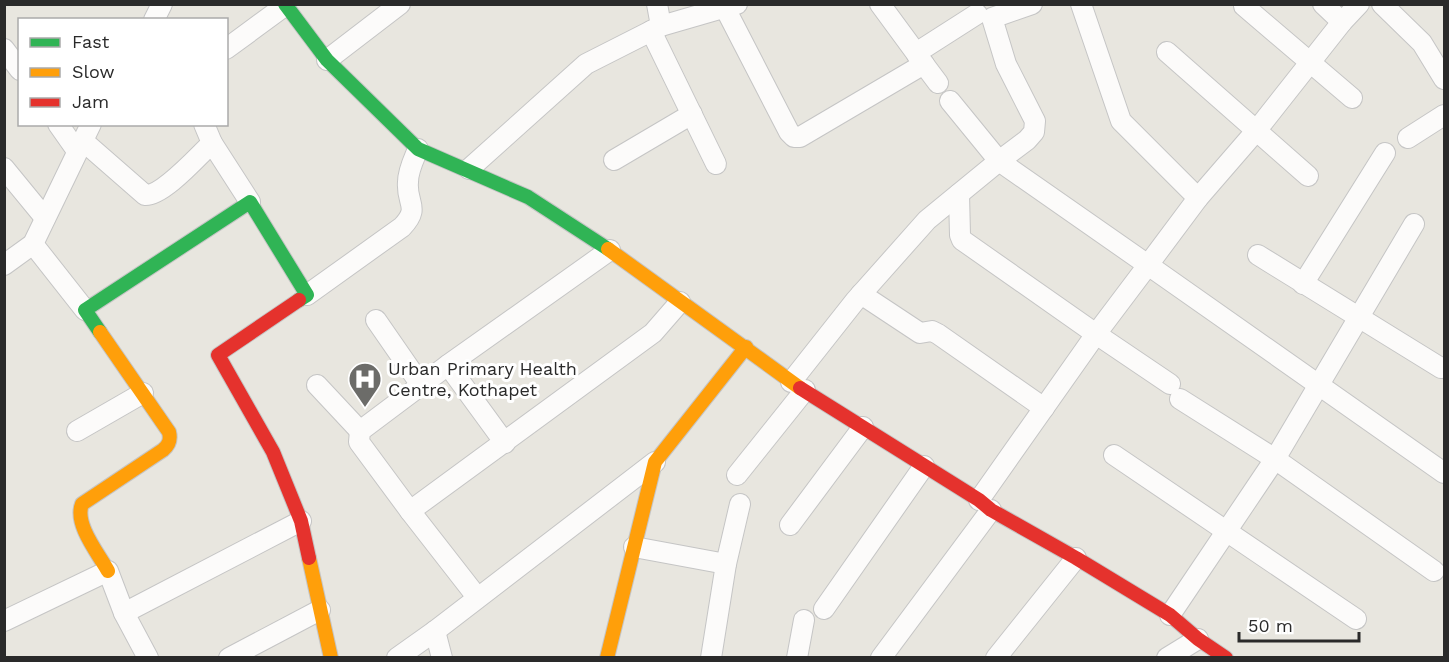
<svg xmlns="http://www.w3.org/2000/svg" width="1449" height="662" viewBox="0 0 1449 662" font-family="'Work Sans',sans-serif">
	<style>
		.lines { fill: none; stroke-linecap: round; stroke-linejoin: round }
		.street-casing { stroke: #c5c5c5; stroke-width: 22 }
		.fast-casing { stroke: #c5c5c5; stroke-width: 16 }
		.slow-casing { stroke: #c5c5c5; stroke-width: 16 }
		.jam-casing { stroke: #c5c5c5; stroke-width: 16 }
		.street { stroke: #fcfbfa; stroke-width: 20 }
		.fast { stroke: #30b455; stroke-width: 14 }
		.slow { stroke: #ff9f0a; stroke-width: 14 }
		.jam { stroke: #e5322d; stroke-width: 14 }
		.labels { text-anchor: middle; stroke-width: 6; stroke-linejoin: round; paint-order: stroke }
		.poi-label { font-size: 18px; fill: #2a2a2a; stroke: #fff; text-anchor: start }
	</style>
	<rect width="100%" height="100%" fill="#e8e6df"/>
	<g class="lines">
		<defs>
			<g id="street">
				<polyline points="657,4 661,26"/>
				<polyline points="880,4 916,53 977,14"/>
				<polyline points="1081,4 1121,121 1198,198 1148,265 1444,473"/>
				<polyline points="1323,4 1342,22"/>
				<polyline points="1382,4 1422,43 1444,79"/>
				<polyline points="1244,6 1352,98"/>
				<polyline points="725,8 789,132 794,137 800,137 924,64"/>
				<polyline points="154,20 162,4"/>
				<polyline points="651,31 716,164"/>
				<polyline points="4,49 20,70"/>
				<polyline points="226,49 286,5"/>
				<polyline points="1167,52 1308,176"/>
				<polyline points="917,55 938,83"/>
				<polyline points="327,60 400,4"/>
				<polyline points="950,101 999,161 1148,265 1096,334 1170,384"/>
				<polyline points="58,124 77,151"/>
				<polyline points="204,124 212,143"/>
				<polyline points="1408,138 1444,115"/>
				<path d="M82 140 145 195C163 196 198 156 212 143L250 202"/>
				<polyline points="614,160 692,114"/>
				<polyline points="4,168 45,218"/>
				<polyline points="469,169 586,64 661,26 737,4"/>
				<polyline points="959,194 960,235 962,240 1096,334 979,500"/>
				<polyline points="1198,198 1256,131 1342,22 1359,4"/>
				<polyline points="33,244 85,310"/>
				<polyline points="1258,255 1441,368"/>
				<polyline points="4,265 33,244 91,124"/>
				<polyline points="1303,284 1385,153"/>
				<polyline points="861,294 920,333 932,331 938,334 1044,408"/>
				<path d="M307 295 402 227C421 207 406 204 408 182 408 170 414 159 418 149"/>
				<polyline points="376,320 421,385"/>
				<polyline points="448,365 505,443"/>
				<polyline points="791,382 855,301 927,220 999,161 1027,140 1034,132 1035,121 1006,64 992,18 1032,4"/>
				<polyline points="317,385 360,431"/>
				<polyline points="1180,399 1275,459 1434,571"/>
				<polyline points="77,431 143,393"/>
				<polyline points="1114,455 1356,619"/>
				<polyline points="737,475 805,390"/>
				<polyline points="410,511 359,442 360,431 448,365 610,250"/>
				<polyline points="790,525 863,427"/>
				<polyline points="634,547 726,564"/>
				<polyline points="477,597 410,511 653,333 680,302"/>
				<polyline points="824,609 924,466"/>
				<polyline points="124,613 301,521"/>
				<polyline points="1170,615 1275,459 1414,224"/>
				<polyline points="4,621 108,571 124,613 148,658"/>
				<polyline points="435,631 442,658"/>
				<polyline points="229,658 320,610"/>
				<polyline points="397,658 435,631 655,462"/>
				<polyline points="711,658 726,564 740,504"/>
				<polyline points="797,658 804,620"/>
				<polyline points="881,658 991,510"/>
				<polyline points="996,658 1076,558"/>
				<polyline points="1167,658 1198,639"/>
			</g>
			<g id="fast">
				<polyline points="285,4 327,60 418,149 528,197 608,249"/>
				<polyline points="100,332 85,310 250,202 307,295 299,300"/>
			</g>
			<g id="slow">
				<polyline points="608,249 800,388"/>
				<path d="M100 332 169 432C171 440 169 445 163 450L82 504C74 524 98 553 108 571"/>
				<polyline points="309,558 331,658"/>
				<polyline points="607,658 655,462 746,347"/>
			</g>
			<g id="jam">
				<polyline points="299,300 218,355 273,452 301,521 309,558"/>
				<polyline points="800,388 979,500 991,510 1076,558 1170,615 1198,639 1226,658"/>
			</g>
		</defs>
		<use href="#street" class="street-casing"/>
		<use href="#fast" class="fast-casing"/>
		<use href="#slow" class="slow-casing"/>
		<use href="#jam" class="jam-casing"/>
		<use href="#street" class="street"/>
		<use href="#fast" class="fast"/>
		<use href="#slow" class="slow"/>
		<use href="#jam" class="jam"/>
	</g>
	<defs>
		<symbol id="hospital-pin" viewBox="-11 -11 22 30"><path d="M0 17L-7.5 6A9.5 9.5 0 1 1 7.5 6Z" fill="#6c6c69" stroke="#fff"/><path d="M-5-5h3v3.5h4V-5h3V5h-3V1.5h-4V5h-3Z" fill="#fff"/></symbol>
	</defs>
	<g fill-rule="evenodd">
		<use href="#hospital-pin" x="346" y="360" width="38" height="52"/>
	</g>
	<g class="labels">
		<g class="poi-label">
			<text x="388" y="375">Urban Primary Health<tspan x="388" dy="21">Centre, Kothapet</tspan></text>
		</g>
	</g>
	<rect width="1449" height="662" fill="none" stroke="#2a2a2a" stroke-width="12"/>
	<rect x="18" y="18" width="210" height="108" fill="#ffffff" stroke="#aaaaaa" stroke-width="1.5"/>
	<rect x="30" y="38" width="30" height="9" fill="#30b455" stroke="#aaaaaa" stroke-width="1.5"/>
	<text x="72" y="48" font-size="18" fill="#2a2a2a">Fast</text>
	<rect x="30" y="68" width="30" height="9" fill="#ff9f0a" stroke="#aaaaaa" stroke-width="1.5"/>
	<text x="72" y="78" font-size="18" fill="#2a2a2a">Slow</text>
	<rect x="30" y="98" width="30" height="9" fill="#e5322d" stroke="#aaaaaa" stroke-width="1.5"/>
	<text x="72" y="108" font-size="18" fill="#2a2a2a">Jam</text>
	<path d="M1239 632v9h120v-9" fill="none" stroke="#2a2a2a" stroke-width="3"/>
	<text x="1248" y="632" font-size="18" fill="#2a2a2a" stroke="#ffffff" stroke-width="4.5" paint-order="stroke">50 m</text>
</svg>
